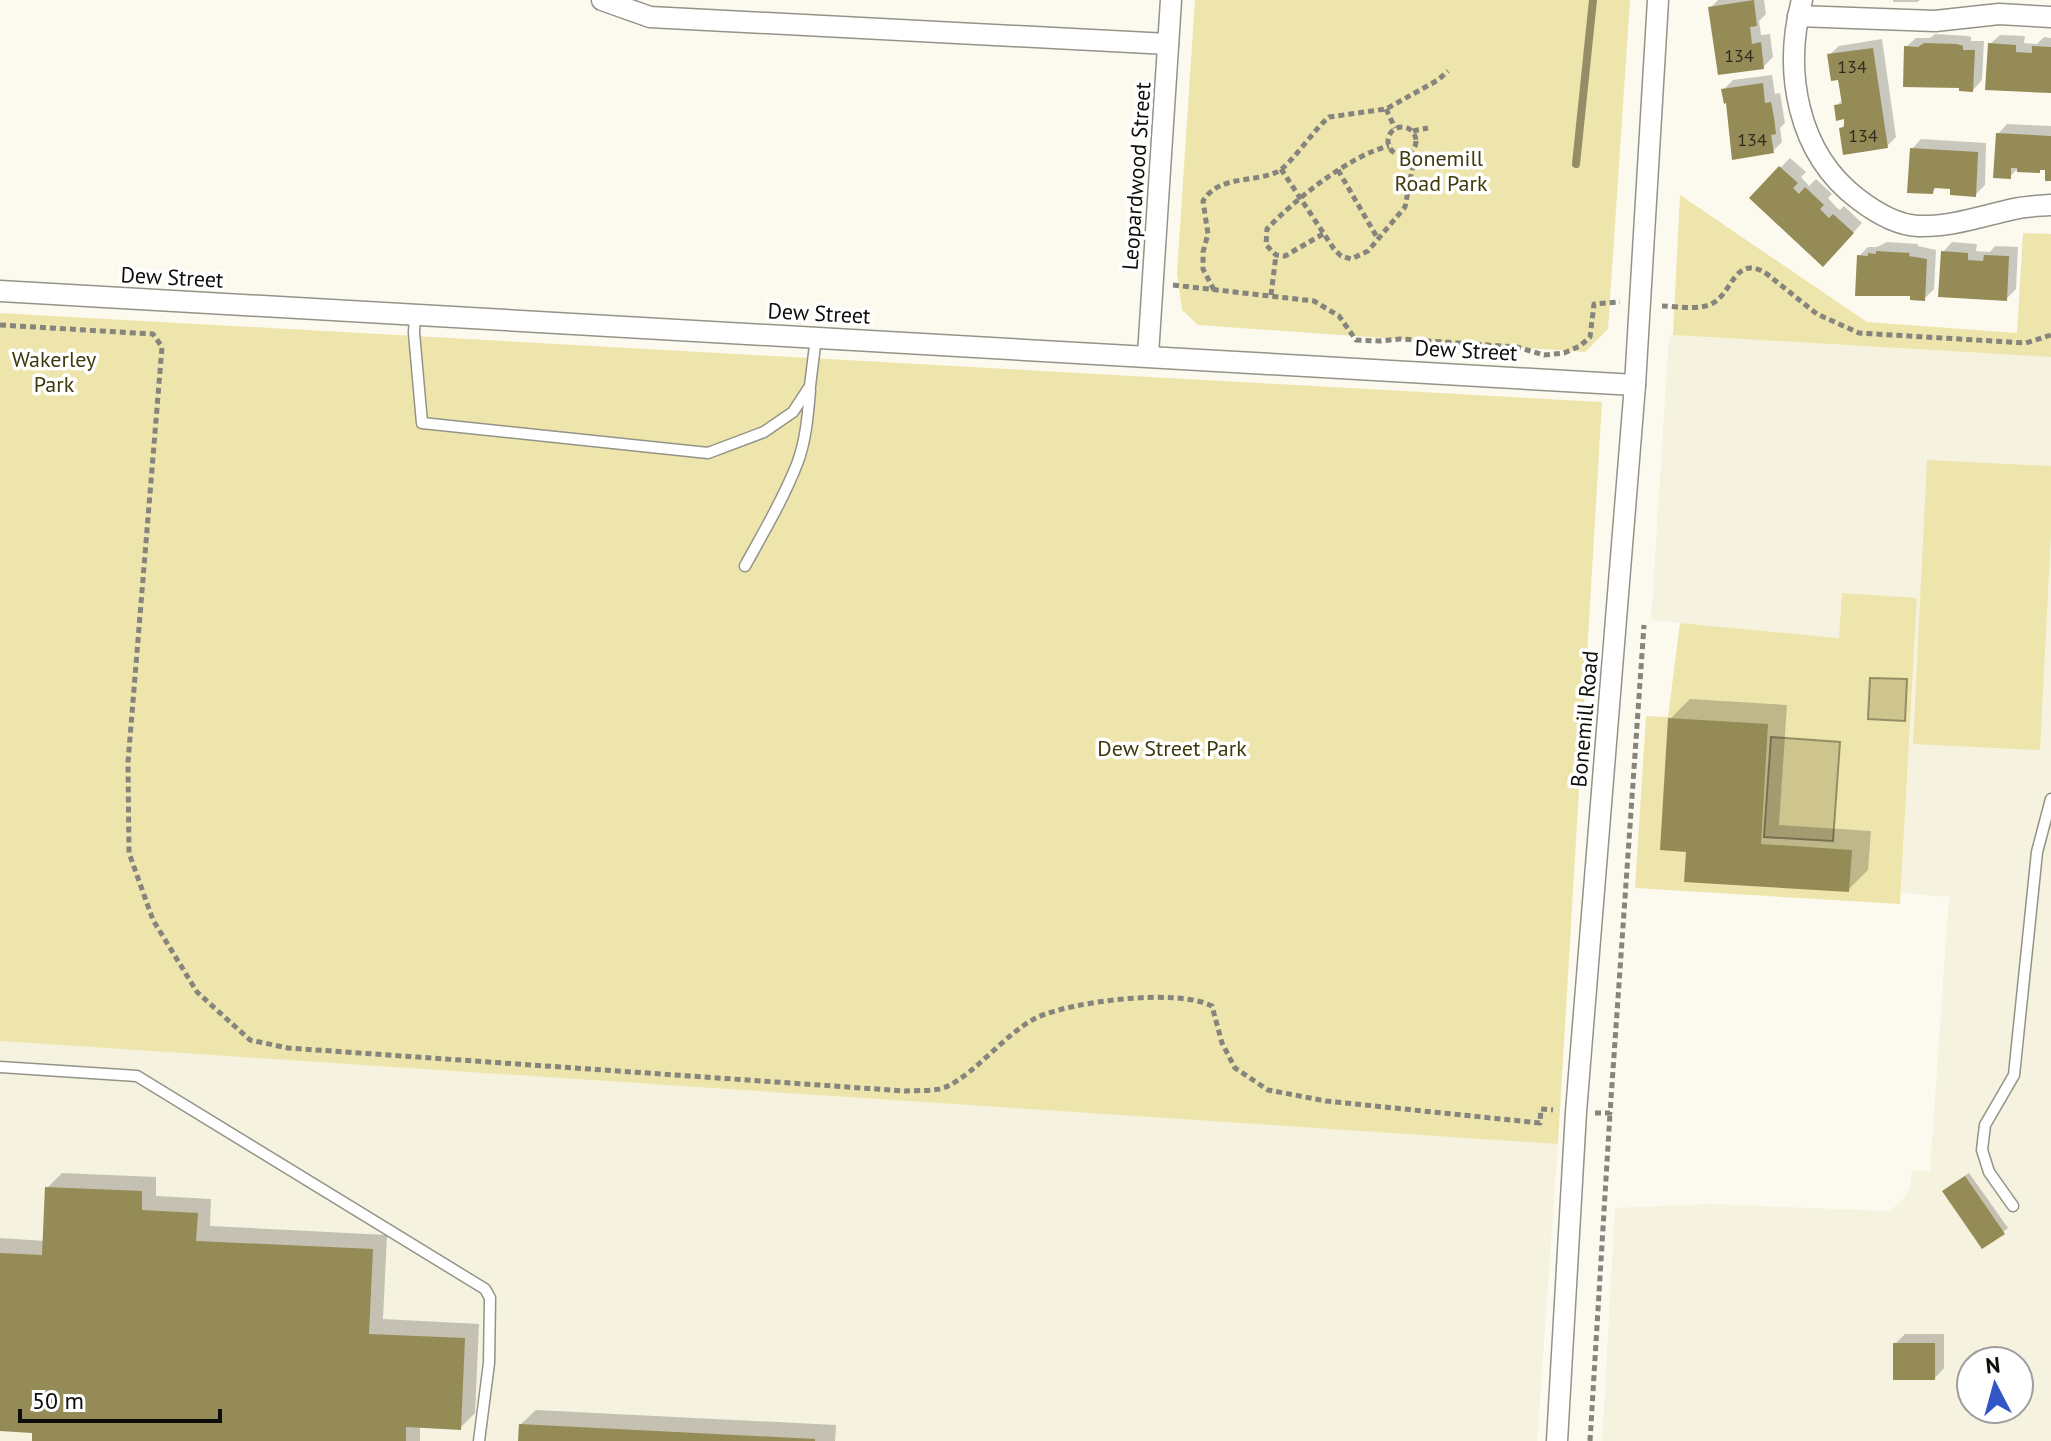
<svg xmlns="http://www.w3.org/2000/svg" width="2051" height="1441" viewBox="0 0 2051 1441" font-family="'PT Sans',sans-serif">
	<style>
		.built { fill: #f5f2df; fill-rule: evenodd }
		.green { fill: #eee5ad }
		.water { fill: #cec48d; stroke: #948d66; stroke-width: 2 }
		.shadow { fill: #0003 }
		.lines { fill: none; stroke-linecap: round; stroke-linejoin: round }
		.stream { stroke: #948d66; stroke-width: 8 }
		.building { fill: #958b56 }
		.service-casing { stroke: #949388; stroke-width: 13 }
		.minor-casing { stroke: #949388; stroke-width: 23 }
		.path { stroke: #85847d; stroke-width: 5; stroke-dasharray: 6 4; stroke-linecap: butt }
		.service { stroke: #fff; stroke-width: 10 }
		.minor { stroke: #fff; stroke-width: 20 }
		.labels { text-anchor: middle; stroke-width: 7; stroke-linejoin: round; paint-order: stroke }
		.number-label { font-size: 18px; fill: #302c1d }
		.park-label { font-size: 22px; fill: #40390c; stroke: #fff }
		.street-label { font-size: 22px; fill: #0e0d0a; stroke: #fff }
	</style>
	<rect width="100%" height="100%" fill="#fcfaef"/>
	<g class="built">
		<path d="M1669 335 2051 357V1441H1602L1615 1208 1708 1204 1889 1211 1903 1200 1910 1188 1912 1171H1930L1949 897 1901 893 1917 598 1840 638 1651 620ZM1971 1361H2019V1409H1971Z"/>
		<polygon points="0,1041 1558,1144 1537,1441 0,1441"/>
	</g>
	<g class="green">
		<polygon points="1195,0 1630,0 1608,329 1585,352 1198,325 1182,310 1177,273"/>
		<polygon points="1680,195 1867,322 2017,333 2023,233 2051,234 2051,357 1673,335"/>
		<polygon points="0,313 1602,402 1558,1144 0,1041"/>
		<polygon points="1927,460 2051,466 2051,532 2040,750 1913,744"/>
		<polygon points="1842,593 1917,598 1900,904 1635,888 1646,716 1668,717 1680,623 1839,638"/>
	</g>
	<g class="water">
		<polygon points="1870,678 1907,679 1905,721 1868,719"/>
		<polygon points="1771,737 1840,742 1833,841 1764,837"/>
	</g>
	<g class="shadow">
		<polygon points="1718,0 1764,0 1766,14 1759,21 1761,35 1770,34 1773,57 1763,67 1710,8"/>
		<polygon points="1893,0 1920,0 1917,2 1893,2"/>
		<polygon points="1935,34 1968,36 1971,37 1971,41 1984,41 1982,80 1973,90 1906,47 1916,38 1930,38"/>
		<polygon points="2000,35 2025,36 2024,43 2037,44 2044,37 2051,38 2051,91 1990,44"/>
		<polygon points="1882,39 1896,137 1887,146 1841,129 1846,122 1836,106 1843,99 1840,77 1829,55 1839,46"/>
		<polygon points="1772,75 1775,94 1780,93 1785,123 1780,128 1782,142 1773,151 1728,100 1723,90 1733,80"/>
		<polygon points="2007,124 2051,126 2051,179 2047,168 2043,168 2039,171 2016,170 2010,177 1998,134"/>
		<polygon points="1921,139 1986,143 1985,185 1975,195 1952,187 1938,186 1932,192 1912,149"/>
		<polygon points="1790,158 1806,172 1801,177 1809,186 1816,179 1832,194 1828,198 1836,207 1840,210 1844,206 1862,223 1833,255 1751,198"/>
		<polygon points="1887,242 1918,244 1918,246 1936,250 1934,289 1924,299 1912,294 1859,256 1868,247 1877,247"/>
		<polygon points="1952,242 1977,244 1976,251 1990,252 1995,246 2018,247 2016,289 2006,299 1943,252"/>
		<polygon points="1690,699 1787,705 1779,825 1871,831 1868,870 1848,890 1688,850 1670,719"/>
		<polygon points="62,1173 156,1177 156,1196 211,1199 210,1226 387,1235 383,1319 479,1324 475,1413 460,1428 420,1426 420,1441 34,1441 34,1431 0,1429 0,1238 45,1241 47,1188"/>
		<polygon points="1969,1173 2008,1228 1983,1247 1948,1187"/>
		<polygon points="1905,1334 1944,1334 1944,1368 1935,1378 1895,1344"/>
		<polygon points="536,1410 836,1425 835,1441 520,1441 521,1424"/>
	</g>
	<g class="lines">
		<polyline class="stream" points="1576,164 1593,0"/>
	</g>
	<g class="building">
		<polygon points="1754,0 1757,26 1750,27 1752,44 1761,42 1764,69 1718,75 1708,7"/>
		<polygon points="1924,43 1957,44 1963,46 1963,50 1975,50 1973,92 1959,91 1959,88 1903,87 1904,46 1918,47"/>
		<polygon points="1988,43 2016,45 2016,52 2032,53 2032,46 2051,47 2051,93 1985,90"/>
		<polygon points="1873,48 1888,148 1843,155 1839,128 1844,127 1844,119 1836,121 1834,105 1842,104 1838,80 1831,81 1827,54"/>
		<polygon points="1763,83 1765,103 1771,102 1774,117 1776,134 1771,135 1774,153 1732,160 1726,103 1724,104 1721,89"/>
		<polygon points="1996,133 2051,136 2051,181 2045,181 2045,170 2040,170 2040,173 2017,172 2017,168 2011,168 2011,179 1993,178"/>
		<polygon points="1910,148 1978,152 1976,197 1950,195 1950,189 1934,188 1933,194 1907,193"/>
		<polygon points="1779,166 1798,183 1793,188 1799,194 1805,187 1824,205 1820,209 1829,218 1833,214 1854,233 1823,267 1749,198"/>
		<polygon points="1876,251 1910,253 1909,256 1927,259 1925,301 1910,300 1910,296 1855,296 1857,255 1868,256 1868,253 1876,254"/>
		<polygon points="1941,251 1968,253 1968,260 1983,261 1984,255 2009,256 2007,301 1938,297"/>
		<polygon points="1668,718 1768,724 1761,844 1852,850 1849,892 1684,882 1686,852 1660,850"/>
		<polygon points="1965,1176 2005,1234 1982,1249 1942,1191"/>
		<polygon points="45,1187 142,1191 142,1210 198,1213 196,1241 373,1249 369,1334 465,1338 461,1430 406,1427 406,1441 32,1441 32,1433 0,1431 0,1253 42,1255"/>
		<rect x="1893" y="1343" width="42" height="37"/>
		<polygon points="519,1424 815,1439 815,1441 518,1441"/>
	</g>
	<g class="lines">
		<defs>
			<g id="service">
				<polyline points="415,314 414,333 422,423 708,453 764,432 793,412 810,386 816,337"/>
				<path d="M745 566C763 533 783 500 797 464 806 441 808 414 810 390"/>
				<polyline points="0,1067 137,1076 485,1289 490,1298 489,1363 479,1441"/>
				<polyline points="2013,1206 1989,1172 1982,1150 1985,1125 2014,1075 2037,852 2051,799"/>
			</g>
			<g id="minor">
				<polyline points="602,0 650,17 1168,44"/>
				<path d="M1802 0C1783 71 1797 153 1858 199 1875 212 1896 225 1918 226 1952 227 1982 216 2014 209 2026 206 2039 206 2051 205"/>
				<polyline points="1798,16 1935,21 1999,14 2051,17"/>
				<polyline points="0,291 1635,385"/>
				<polyline points="1148,355 1171,0"/>
				<polyline points="1557,1441 1576,1112 1635,385 1658,0"/>
			</g>
		</defs>
		<use href="#service" class="service-casing"/>
		<use href="#minor" class="minor-casing"/>
		<g class="path">
			<polyline points="1386,109 1395,128"/>
			<circle cx="1402" cy="141" r="14"/>
			<polyline points="1413,131 1428,128"/>
			<polyline points="1281,169 1334,249 1341,256 1351,259 1368,251 1405,207 1414,159 1411,152"/>
			<polyline points="1338,170 1378,239"/>
			<path d="M1323 234 1285 256 1276 255 1266 245 1267 229C1293 201 1350 155 1389 146"/>
			<polyline points="1173,285 1314,301 1339,316 1356,340 1380,341 1400,339 1517,347 1544,355 1564,353 1580,346 1590,337 1594,304 1620,302"/>
			<path d="M1214 290 1203 269V252L1208 234 1203 201C1219 175 1252 183 1277 172 1290 166 1315 128 1329 117L1386 109 1438 80 1448 71"/>
			<polyline points="1271,295 1276,255"/>
			<path d="M1662 306C1677 306 1700 311 1713 303 1733 292 1735 253 1767 274L1817 314 1859 333 2026 343 2051 335"/>
			<path d="M0 325 153 334 162 347 128 762 129 853 153 920 197 992 250 1040 288 1048 905 1091C918 1090 937 1092 948 1086 978 1071 1006 1033 1036 1018 1071 1001 1178 988 1212 1006L1222 1043 1235 1068 1268 1090 1326 1101 1540 1123 1541 1109 1553 1110"/>
			<polyline points="1595,1113 1610,1113 1644,625"/>
			<polyline points="1590,1441 1610,1113"/>
		</g>
		<use href="#service" class="service"/>
		<use href="#minor" class="minor"/>
	</g>
	<g class="labels">
		<g class="number-label">
			<text x="1739" y="62">134</text>
			<text x="1852" y="73">134</text>
			<text x="1863" y="142">134</text>
			<text x="1752" y="146">134</text>
		</g>
		<g class="park-label">
			<text x="1441" y="166">Bonemill<tspan x="1441" dy="25">Road Park</tspan></text>
			<text x="54" y="367">Wakerley<tspan x="54" dy="25">Park</tspan></text>
			<text x="1172" y="756">Dew Street Park</text>
		</g>
		<g class="street-label">
			<text transform="translate(1136 176) rotate(-86)" y="8">Leopardwood Street</text>
			<text transform="translate(172 277) rotate(3)" y="8">Dew Street</text>
			<text transform="translate(819 313) rotate(3)" y="8">Dew Street</text>
			<text transform="translate(1466 350) rotate(3)" y="8">Dew Street</text>
			<text transform="translate(1584 719) rotate(-85)" y="8">Bonemill Road</text>
		</g>
	</g>
	<g transform="translate(1995 1385) rotate(354)"><circle r="38" fill="#ffffff" stroke="#9f9e9d" stroke-width="2"/>
	<path d="M0-6L14 30L0 20L-14 30Z" fill="#3356c7"/>
	<text y="-12" font-size="22" font-weight="bold" text-anchor="middle" fill="#0e0d0a">N</text>
	</g>
	<path d="M20 1409v12h200v-12" fill="none" stroke="#0e0d0a" stroke-width="4"/>
	<text x="32" y="1409" font-size="24" fill="#0e0d0a" stroke="#ffffff" stroke-width="6" paint-order="stroke">50 m</text>
</svg>
